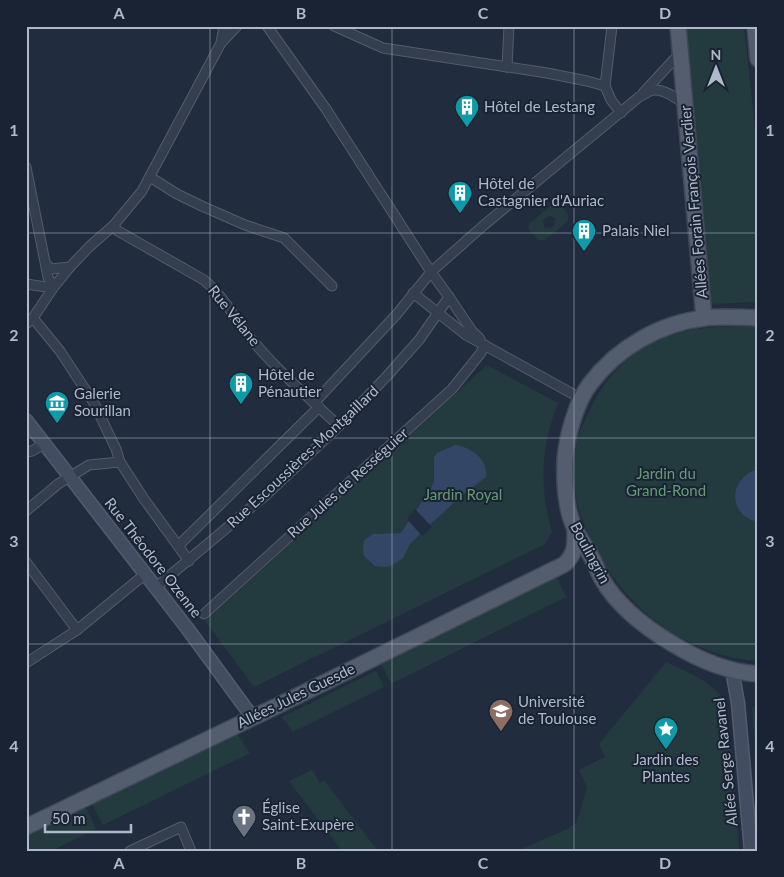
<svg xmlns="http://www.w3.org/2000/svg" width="784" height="877" viewBox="0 0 784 877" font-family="Lato,sans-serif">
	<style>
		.green { fill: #233a3f; fill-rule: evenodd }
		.water { fill: #334666 }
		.pier { fill: #212c3e }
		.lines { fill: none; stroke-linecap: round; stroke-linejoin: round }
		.street-casing { stroke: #535c6c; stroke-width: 11 }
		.secondary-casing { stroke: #535c6c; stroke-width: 15 }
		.primary-casing { stroke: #3e4757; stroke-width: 18 }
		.street { stroke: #353e4e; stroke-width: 9 }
		.secondary { stroke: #434d61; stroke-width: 12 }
		.primary { stroke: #535d6e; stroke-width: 15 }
		.grid { fill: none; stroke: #b0b9c9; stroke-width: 1; stroke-opacity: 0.55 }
		.labels { text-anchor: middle; stroke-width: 4; stroke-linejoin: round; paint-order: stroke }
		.poi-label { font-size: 15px; fill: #b0b9c9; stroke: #1a2333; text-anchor: start }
		.street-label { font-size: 15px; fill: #b0b9c9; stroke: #1a2333 }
		.park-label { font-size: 15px; fill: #659c75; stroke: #1a2333 }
		.neatline { fill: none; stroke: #b0b9c9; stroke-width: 2 }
		.grid-label { font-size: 16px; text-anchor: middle; font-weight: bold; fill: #b0b9c9 }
	</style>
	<rect width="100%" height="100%" fill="#212c3e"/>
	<g class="green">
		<polygon points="686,26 744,26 758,156 758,302 711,304"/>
		<path d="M554 203 561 205 568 214V221L545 240H538L529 229V224ZM550 216 555 218 554 225 551 228 544 227 543 220Z"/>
		<path d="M739 326H758V661C686 656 624 607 593 544 586 529 579 514 576 498 572 480 573 455 578 437 581 428 586 419 590 410 605 376 633 349 668 336 690 328 715 327 739 326Z"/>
		<path d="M487 365 558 403C541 446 539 487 552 532L545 544 254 687 205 621Z"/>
		<polygon points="556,575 566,597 391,684 380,661"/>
		<path d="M666 662C684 671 706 678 719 694 731 709 737 825 739 851H525L524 848 567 829 577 822 587 787 579 770 605 757 599 744Z"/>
		<polygon points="376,671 384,687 293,732 282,717"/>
		<polygon points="752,707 758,707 758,788"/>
		<polygon points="235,731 250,753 103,825 91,802"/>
		<polygon points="312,770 320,783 324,780 378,851 342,851 289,781"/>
		<polygon points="85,805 96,829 51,851 26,851 26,834"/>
	</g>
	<g class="water">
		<path d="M455 445C470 446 489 460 486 477L460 497 433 522 410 544 403 558 394 564 388 567 375 566 364 556 363 550 364 540 373 534 401 533 431 488 434 481V457L437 453Z"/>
		<path d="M758 469V522C727 515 728 478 758 469Z"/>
	</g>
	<polygon class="pier" points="415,509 432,527 422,536 407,519"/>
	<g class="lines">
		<defs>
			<g id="street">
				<path d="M267 26 326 109 431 272 484 225 639 97C644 95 649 90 655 90 665 90 678 99 685 105"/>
				<polyline points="334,26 383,48 547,73 587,81 605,86"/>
				<polyline points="612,26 605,86 611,100 621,113"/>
				<polyline points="221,43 237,26"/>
				<polyline points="507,67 509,26"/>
				<polyline points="643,93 680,53"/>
				<polyline points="26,167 48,277 53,288"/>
				<polyline points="150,177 177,194 204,207 245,225 284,238 332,286"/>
				<path d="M113 226 118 231 204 280C225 297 235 320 252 340 278 371 309 398 339 426"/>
				<polyline points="46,264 51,269 70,267"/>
				<polyline points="26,284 53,288"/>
				<polyline points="413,293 466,335 582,399"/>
				<polyline points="449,297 472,331 480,339"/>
				<polyline points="33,318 60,351 94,403 116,449 120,462 144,499 189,561"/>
				<polyline points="26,324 33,318 53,288 70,267 90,246 113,226 142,191 221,43 224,26"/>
				<polyline points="26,452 32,451 44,444"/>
				<polyline points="26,511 58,484 89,465 120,462"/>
				<polyline points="178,546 319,407"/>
				<polyline points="26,562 77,630"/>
				<polyline points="155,588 266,495 339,426 387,376 419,340 449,297 431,272 397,314 314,403"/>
				<polyline points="204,614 452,389 480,354 485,345"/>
				<polyline points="26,663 77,630 144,575"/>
				<polyline points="130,851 181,827 191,851"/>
			</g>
			<g id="secondary">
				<polyline points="26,420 187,628 253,718"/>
				<polyline points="732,670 738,703 751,851"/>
			</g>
			<g id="primary">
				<polyline points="678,26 704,318"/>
				<polyline points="755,26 758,59"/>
				<path d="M758 318C740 317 722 316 705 318 660 323 617 348 590 384 576 402 567 436 565 459 564 482 565 508 575 529 580 539 587 548 592 558 596 565 598 572 602 579 618 607 646 628 673 644 699 660 728 672 758 674"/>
				<path d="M26 827 277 706 565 564C576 552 575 546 575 530"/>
			</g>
		</defs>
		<use href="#street" class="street-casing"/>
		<use href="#secondary" class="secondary-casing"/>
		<use href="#primary" class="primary-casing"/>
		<use href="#street" class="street"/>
		<use href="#secondary" class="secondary"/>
		<use href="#primary" class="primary"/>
	</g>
	<path class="grid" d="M210 26V851M392 26V851M574 26V851M26 233H758M26 438H758M26 644H758"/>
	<defs>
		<symbol id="building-pin" viewBox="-11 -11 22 30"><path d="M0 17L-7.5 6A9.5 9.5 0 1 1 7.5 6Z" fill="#0f9aa8" stroke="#1a2333"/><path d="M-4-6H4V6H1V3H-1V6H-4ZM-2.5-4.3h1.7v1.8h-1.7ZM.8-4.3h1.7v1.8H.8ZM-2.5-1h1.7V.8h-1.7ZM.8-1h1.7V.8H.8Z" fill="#fff"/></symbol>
		<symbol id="museum-pin" viewBox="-11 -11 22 30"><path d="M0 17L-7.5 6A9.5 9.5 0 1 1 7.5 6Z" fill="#0f9aa8" stroke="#1a2333"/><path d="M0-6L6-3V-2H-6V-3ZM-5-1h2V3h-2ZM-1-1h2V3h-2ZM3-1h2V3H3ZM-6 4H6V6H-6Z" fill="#fff"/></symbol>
		<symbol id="university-pin" viewBox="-11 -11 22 30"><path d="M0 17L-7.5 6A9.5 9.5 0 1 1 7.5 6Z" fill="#8d6e63" stroke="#1a2333"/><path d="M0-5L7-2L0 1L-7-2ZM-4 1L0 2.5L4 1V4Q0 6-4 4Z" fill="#fff"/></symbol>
		<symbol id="sight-pin" viewBox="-11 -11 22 30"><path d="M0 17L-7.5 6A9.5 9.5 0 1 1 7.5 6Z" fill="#0f9aa8" stroke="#1a2333"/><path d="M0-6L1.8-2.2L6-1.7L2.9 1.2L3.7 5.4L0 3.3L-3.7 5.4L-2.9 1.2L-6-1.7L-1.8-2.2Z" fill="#fff"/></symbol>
		<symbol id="church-pin" viewBox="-11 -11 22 30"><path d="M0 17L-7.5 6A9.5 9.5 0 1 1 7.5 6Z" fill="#6b7280" stroke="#1a2333"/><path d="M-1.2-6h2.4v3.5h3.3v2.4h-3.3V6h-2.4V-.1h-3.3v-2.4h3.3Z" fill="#fff"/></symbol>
	</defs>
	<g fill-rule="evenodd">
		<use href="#building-pin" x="453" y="93" width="28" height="38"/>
		<use href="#building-pin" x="446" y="179" width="28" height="38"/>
		<use href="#building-pin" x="570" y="217" width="28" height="38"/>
		<use href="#building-pin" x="227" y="370" width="28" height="38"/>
		<use href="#museum-pin" x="43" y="389" width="28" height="38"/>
		<use href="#university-pin" x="487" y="697" width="28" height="38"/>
		<use href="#sight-pin" x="652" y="715" width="28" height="38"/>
		<use href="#church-pin" x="230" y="803" width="28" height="38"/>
	</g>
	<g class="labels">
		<g class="poi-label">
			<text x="484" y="112">Hôtel de Lestang</text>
			<text x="478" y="189">Hôtel de<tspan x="478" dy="17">Castagnier d'Auriac</tspan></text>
			<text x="602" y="236">Palais Niel</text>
			<text x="258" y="380">Hôtel de<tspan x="258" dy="17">Pénautier</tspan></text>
			<text x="74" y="399">Galerie<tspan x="74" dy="17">Sourillan</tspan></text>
			<text x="518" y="707">Université<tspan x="518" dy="17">de Toulouse</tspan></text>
			<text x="666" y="765" text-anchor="middle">Jardin des<tspan x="666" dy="17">Plantes</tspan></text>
			<text x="262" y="813">Église<tspan x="262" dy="17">Saint-Exupère</tspan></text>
		</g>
		<g class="street-label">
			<text transform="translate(694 202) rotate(-95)" y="5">Allées Forain François Verdier</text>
			<text transform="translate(234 316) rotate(51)" y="5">Rue Vélane</text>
			<text transform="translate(303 457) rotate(-43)" y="5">Rue Escoussières-Montgaillard</text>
			<text transform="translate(348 483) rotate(-42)" y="5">Rue Jules de Rességuier</text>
			<text transform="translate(590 553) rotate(62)" y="5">Boulingrin</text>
			<text transform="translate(153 558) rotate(52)" y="5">Rue Théodore Ozenne</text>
			<text transform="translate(296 696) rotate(-26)" y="5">Allées Jules Guesde</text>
			<text transform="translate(726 762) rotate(-96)" y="5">Allée Serge Ravanel</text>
		</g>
		<g class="park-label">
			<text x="666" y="479">Jardin du<tspan x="666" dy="17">Grand-Rond</tspan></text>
			<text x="463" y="500">Jardin Royal</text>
		</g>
	</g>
	<rect width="784" height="877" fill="none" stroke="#1a2333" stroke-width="55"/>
	<g transform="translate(716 68)" stroke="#1a2333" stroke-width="4" paint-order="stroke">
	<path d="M0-4L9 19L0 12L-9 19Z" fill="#b0b9c9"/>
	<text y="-8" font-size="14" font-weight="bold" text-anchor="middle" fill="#b0b9c9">N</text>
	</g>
	<path d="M45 824v8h86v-8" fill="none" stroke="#b0b9c9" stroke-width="2.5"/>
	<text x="52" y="824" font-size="15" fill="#b0b9c9" stroke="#1a2333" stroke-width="4" paint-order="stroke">50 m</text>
	<rect x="28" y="28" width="728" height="822" class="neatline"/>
	<g class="grid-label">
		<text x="119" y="19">A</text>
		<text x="301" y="19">B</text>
		<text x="483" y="19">C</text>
		<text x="665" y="19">D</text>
		<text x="14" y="136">1</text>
		<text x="770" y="136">1</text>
		<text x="14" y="341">2</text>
		<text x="770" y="341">2</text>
		<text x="14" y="547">3</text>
		<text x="770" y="547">3</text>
		<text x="14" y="752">4</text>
		<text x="770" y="752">4</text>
		<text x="119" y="869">A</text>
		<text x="301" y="869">B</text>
		<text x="483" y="869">C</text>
		<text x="665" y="869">D</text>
	</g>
</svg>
